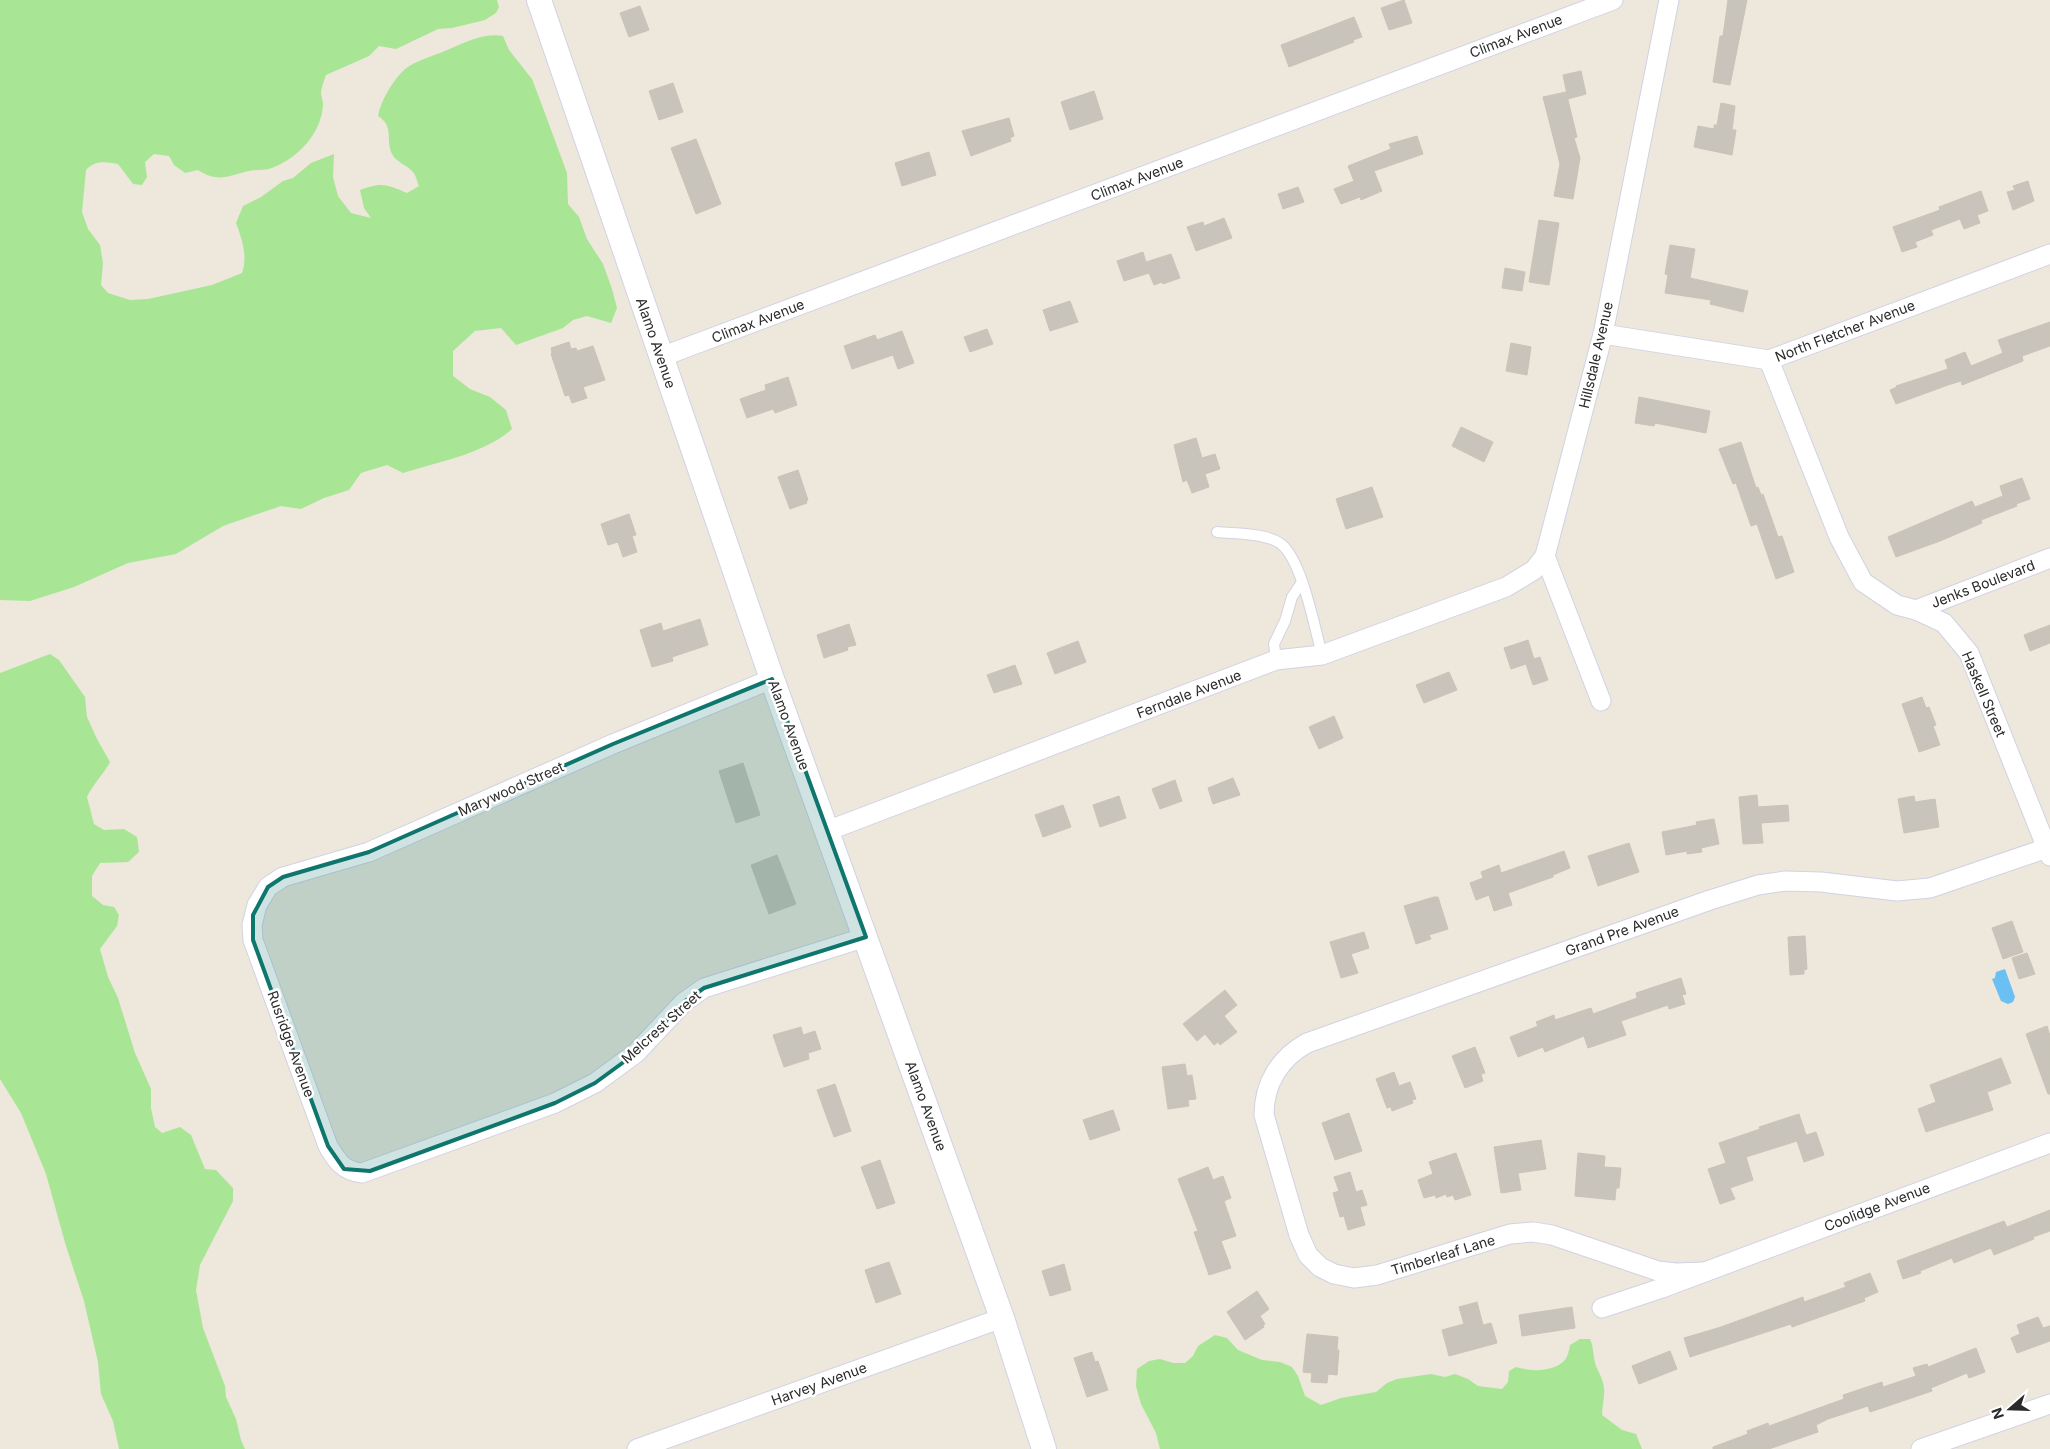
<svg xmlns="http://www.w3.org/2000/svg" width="2050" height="1449" viewBox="0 0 2050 1449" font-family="Inter,sans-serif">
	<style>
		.green { fill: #a8e696 }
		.water { fill: #6abff3 }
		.building { fill: #c8c4bb; stroke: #c8c4b5 }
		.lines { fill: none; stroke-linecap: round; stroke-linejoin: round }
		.service-casing { stroke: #d1d2e4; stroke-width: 12 }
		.minor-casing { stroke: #d1d2e4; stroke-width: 21 }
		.tertiary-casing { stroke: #d1d2e4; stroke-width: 26 }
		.service { stroke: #fff; stroke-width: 10 }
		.minor { stroke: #fff; stroke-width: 19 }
		.tertiary { stroke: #fff; stroke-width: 24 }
		.marked { fill: #0f766e; fill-opacity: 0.2; stroke: #0f766e; stroke-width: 4; stroke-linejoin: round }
		.labels { text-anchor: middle; stroke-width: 5; stroke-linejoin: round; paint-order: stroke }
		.street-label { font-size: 14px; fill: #2a2a2a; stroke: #fff }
	</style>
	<rect width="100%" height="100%" fill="#ede7dc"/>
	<g class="green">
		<path d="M0 0H497L499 7 496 13 485 20 452 28 438 29 396 49 379 46 369 56 326 75C324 81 321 88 321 94 322 98 323 102 323 105 321 134 298 158 272 168 264 171 256 169 249 171 227 176 218 183 198 170L185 173 174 165 169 156 154 154 145 162 147 177 142 185 133 184 118 164C105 162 96 160 86 170L82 212 88 229 100 245 103 263 101 285 108 293 130 300 148 299 212 285 242 273C248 256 242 239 236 223L243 206 261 197 283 181 293 178 311 163 334 154 333 177 338 196 351 213 371 218 364 208 360 190C382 182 386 184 407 193L419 186C417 182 416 175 413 172 407 165 396 162 392 154 385 139 395 127 378 116 381 100 393 80 405 69 414 62 429 57 440 53 461 45 481 32 503 36L509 50 532 79 543 108 567 173 568 204 579 217 587 239 603 264 612 289 617 308 611 323 587 316 573 320 563 328 516 345 501 328 475 331 453 351V376L470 389 490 397 506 410 512 429C482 455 439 461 403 473L387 465 361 473 349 490 324 498 301 509 281 506 223 526 176 554 128 563 74 587 30 601 0 600Z"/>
		<path d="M50 654 59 660 85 697 87 717 97 739 110 762C103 775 93 784 87 797L94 824 104 830 124 829 137 837 139 852 128 862 100 863 92 876V896L103 905 114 907 119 915 117 926 100 949 108 977 118 998 135 1053 151 1089V1108L155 1127 162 1133 180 1127 191 1135 205 1169 216 1170 233 1188V1201L200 1265 196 1290 203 1328 225 1386 226 1397 236 1419 241 1440 245 1449H119L113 1421 101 1394 98 1362 84 1301 66 1246 46 1174 21 1113 0 1079V673Z"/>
		<path d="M1215 1335 1227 1338 1238 1350 1262 1360 1280 1362 1292 1367 1298 1376 1305 1396 1321 1405 1341 1398 1376 1392 1387 1383 1397 1379 1431 1374 1445 1377 1455 1374 1468 1379 1478 1386 1502 1389 1508 1382 1509 1371 1516 1367C1531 1372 1554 1372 1565 1360 1568 1356 1569 1350 1570 1345L1580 1339H1590C1594 1348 1593 1357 1596 1366 1599 1373 1603 1379 1604 1388 1605 1396 1602 1406 1602 1415L1622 1430 1636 1434 1642 1449H1160L1156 1433 1141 1404 1136 1386 1137 1369 1149 1361 1160 1359 1173 1363H1185L1193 1356 1198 1346Z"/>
	</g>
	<polygon class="water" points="2005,969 2015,997 2013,1002 2008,1004 2001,1001 1992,979 1995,978 1996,972"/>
	<g class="building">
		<polygon points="1404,0 1412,23 1389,30 1381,8"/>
		<polygon points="1728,0 1747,0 1730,85 1713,82 1720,36 1723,36"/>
		<polygon points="640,6 649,30 629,37 620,13"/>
		<polygon points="1354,17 1362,37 1353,40 1354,42 1289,67 1281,45"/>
		<polygon points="1581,71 1586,94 1568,99 1563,75"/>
		<polygon points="673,83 683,112 659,120 649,91"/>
		<polygon points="1094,91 1103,119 1070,130 1061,102"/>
		<polygon points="1566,92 1577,137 1574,138 1580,158 1573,199 1554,196 1560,164 1543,97"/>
		<polygon points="1721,103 1735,106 1732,130 1736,130 1732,155 1694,147 1698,126 1714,129 1714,125 1717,125"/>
		<polygon points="1009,118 1014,136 1010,138 1011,141 971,156 962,131"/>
		<polygon points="1417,136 1423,154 1374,171 1382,191 1361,200 1360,197 1341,204 1334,189 1354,181 1348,166 1391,149 1389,144"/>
		<polygon points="696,139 721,204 696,214 671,148"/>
		<polygon points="929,152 936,175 902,186 895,163"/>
		<polygon points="2028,181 2034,201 2013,210 2007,192 2015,190 2013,186"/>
		<polygon points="1298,187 1304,202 1283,209 1278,194"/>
		<polygon points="1981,191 1988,211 1977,215 1980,223 1964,229 1960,219 1931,230 1933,235 1915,242 1917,247 1902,252 1893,227 1940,210 1939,207"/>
		<polygon points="1224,218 1232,238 1196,251 1187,227 1203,222 1204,226"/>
		<polygon points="1539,220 1559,223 1549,285 1529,282"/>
		<polygon points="1670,245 1695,249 1690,278 1748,291 1743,312 1710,304 1711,300 1665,293 1668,275 1665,274"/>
		<polygon points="1143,252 1146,262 1171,254 1180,278 1163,284 1162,282 1154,285 1149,273 1124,281 1117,261"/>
		<polygon points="1505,268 1525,272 1522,291 1502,288"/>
		<polygon points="1070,301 1078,322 1050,331 1043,310"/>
		<polygon points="2050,322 2050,346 2022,356 2023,361 1962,385 1961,381 1948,385 1896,404 1890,390 1897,387 1896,386 1948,369 1945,360 1965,352 1971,366 2003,353 1998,340"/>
		<polygon points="987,329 993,344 970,352 964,337"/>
		<polygon points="902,331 914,363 898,369 893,355 852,369 844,346 875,335 877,340"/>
		<polygon points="569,342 571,349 576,348 577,351 593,346 605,380 583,387 587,398 572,403 569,395 565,396 551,354 552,353 551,348"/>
		<polygon points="1511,343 1531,347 1527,375 1506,371"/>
		<polygon points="788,377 797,405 775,413 773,409 747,418 740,399 766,390 765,385"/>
		<polygon points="1639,397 1710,411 1706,433 1655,423 1654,426 1635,423"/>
		<polygon points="1461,427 1493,442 1484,462 1452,446"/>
		<polygon points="1196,438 1202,458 1215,454 1220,469 1205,474 1209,487 1192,493 1187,480 1183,482 1174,445"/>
		<polygon points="1741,442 1756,488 1758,487 1761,495 1763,494 1778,537 1782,536 1794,572 1776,579 1757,524 1751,526 1736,483 1733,484 1719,449"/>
		<polygon points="798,470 808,500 806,501 807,503 790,509 778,477"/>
		<polygon points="2022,478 2030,499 2016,504 2017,506 1981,520 1982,523 1940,541 1896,557 1888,537 1972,501 1975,507 2003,496 2000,486"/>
		<polygon points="1372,487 1383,517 1346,529 1336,499"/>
		<polygon points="629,514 636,535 632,536 637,552 623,557 618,542 608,545 601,524"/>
		<polygon points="700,619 708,645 672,657 673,661 652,667 640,630 661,623 663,631"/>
		<polygon points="849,624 856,645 847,647 848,650 824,658 817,635"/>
		<polygon points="2050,625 2050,643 2030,651 2024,635"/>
		<polygon points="1528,640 1534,659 1540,657 1548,680 1533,685 1526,664 1511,669 1504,648"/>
		<polygon points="1078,641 1086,662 1055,674 1047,653"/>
		<polygon points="1015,665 1022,684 994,693 987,675"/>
		<polygon points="1449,672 1457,690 1424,703 1416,685"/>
		<polygon points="1922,697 1926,708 1929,707 1936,725 1933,726 1940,745 1919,752 1902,704"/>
		<polygon points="1334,716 1343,738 1319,749 1309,727"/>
		<polygon points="743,763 760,815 736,823 719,771"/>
		<polygon points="1233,778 1240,795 1213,804 1208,788"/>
		<polygon points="1175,780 1182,801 1160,809 1152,789"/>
		<polygon points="1757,795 1758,807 1788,805 1789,821 1761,823 1763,843 1743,844 1739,797"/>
		<polygon points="1119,796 1126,818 1100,827 1093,805"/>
		<polygon points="1914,796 1915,802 1935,799 1939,827 1904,833 1898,799"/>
		<polygon points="1063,805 1071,827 1043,837 1035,815"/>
		<polygon points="1714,819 1719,844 1701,848 1702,852 1687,854 1687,851 1666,855 1662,832 1697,825 1696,822"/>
		<polygon points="1629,843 1639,872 1598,886 1588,856"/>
		<polygon points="1564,851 1570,868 1553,875 1553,877 1508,893 1512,905 1494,911 1489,895 1476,900 1470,883 1483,878 1481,872 1499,865 1501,873"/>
		<polygon points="777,855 796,904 769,914 751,865"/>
		<polygon points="1434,897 1438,897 1448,929 1429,935 1431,939 1416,944 1404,906"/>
		<polygon points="2012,921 2023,952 2003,959 1992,928"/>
		<polygon points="1364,932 1369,948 1351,954 1358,973 1341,978 1330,942"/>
		<polygon points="1805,936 1807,969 1804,970 1804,974 1790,975 1788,937"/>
		<polygon points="2027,953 2035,974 2019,979 2012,958"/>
		<polygon points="1681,978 1686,994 1682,995 1685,1004 1669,1009 1668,1005 1621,1021 1626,1035 1588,1048 1584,1036 1545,1052 1543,1047 1518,1057 1510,1037 1538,1026 1536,1022 1554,1015 1555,1020 1591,1008 1593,1014 1637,998 1636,993"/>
		<polygon points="1225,990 1237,1005 1224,1016 1237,1032 1220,1045 1218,1042 1214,1045 1205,1034 1197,1041 1183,1024"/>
		<polygon points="2047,1026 2050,1036 2050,1094 2048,1094 2026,1034"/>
		<polygon points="801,1027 803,1035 815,1031 821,1049 808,1053 809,1059 784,1067 773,1035"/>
		<polygon points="1475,1047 1485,1073 1481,1074 1483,1081 1465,1088 1452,1056"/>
		<polygon points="2001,1058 2011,1083 1987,1092 1993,1110 1926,1132 1918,1109 1936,1102 1930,1085"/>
		<polygon points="1185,1064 1187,1076 1192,1075 1196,1099 1188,1100 1189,1106 1168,1109 1162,1067"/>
		<polygon points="1394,1072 1399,1086 1410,1082 1416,1099 1412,1100 1413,1103 1392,1111 1391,1107 1387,1108 1376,1079"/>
		<polygon points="835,1084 851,1131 834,1137 817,1090"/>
		<polygon points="1113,1110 1120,1130 1090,1140 1083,1120"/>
		<polygon points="1349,1113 1362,1151 1335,1160 1322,1123"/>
		<polygon points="1799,1114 1806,1135 1816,1132 1824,1155 1804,1162 1797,1141 1746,1157 1753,1180 1730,1188 1735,1199 1720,1204 1708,1169 1726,1163 1719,1143 1760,1129 1759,1127"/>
		<polygon points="1541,1140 1546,1169 1518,1173 1521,1190 1501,1193 1494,1147"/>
		<polygon points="1456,1153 1471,1195 1455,1200 1453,1195 1447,1197 1446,1194 1436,1198 1435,1195 1424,1198 1418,1180 1433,1174 1429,1162"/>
		<polygon points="1578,1153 1605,1156 1604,1167 1621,1168 1619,1188 1616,1188 1615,1200 1575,1196"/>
		<polygon points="880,1160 895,1203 877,1209 861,1167"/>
		<polygon points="1208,1167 1213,1180 1223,1176 1231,1198 1224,1201 1236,1236 1221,1241 1231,1268 1209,1275 1194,1232 1198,1231 1178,1179"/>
		<polygon points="1350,1172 1356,1192 1362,1190 1367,1205 1360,1207 1365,1225 1348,1230 1344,1216 1340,1217 1333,1193 1339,1191 1334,1177"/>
		<polygon points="2050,1210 2050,1231 2033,1237 2034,1239 1994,1255 1991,1248 1954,1263 1952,1258 1920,1271 1921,1273 1903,1279 1897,1261 2004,1221 2007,1227"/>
		<polygon points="889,1262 901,1294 876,1303 865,1270"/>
		<polygon points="1064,1264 1071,1290 1050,1296 1042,1271"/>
		<polygon points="1870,1273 1878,1292 1864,1298 1865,1301 1792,1327 1791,1324 1690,1357 1684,1338 1721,1327 1803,1297 1804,1302 1846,1287 1844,1283"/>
		<polygon points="1257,1291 1269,1309 1260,1316 1265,1324 1263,1325 1264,1327 1245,1340 1227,1312"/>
		<polygon points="1477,1302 1483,1325 1491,1323 1497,1343 1449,1356 1442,1330 1464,1324 1459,1307"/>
		<polygon points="1572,1307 1575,1328 1522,1336 1519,1315"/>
		<polygon points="2038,1317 2043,1328 2050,1326 2050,1341 2017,1353 2011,1338 2020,1334 2017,1325"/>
		<polygon points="1307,1334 1338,1337 1337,1350 1339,1350 1337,1375 1328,1374 1327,1383 1311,1382 1312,1373 1303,1372"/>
		<polygon points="1976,1348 1985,1372 1969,1378 1967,1373 1931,1388 1932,1391 1879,1409 1870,1412 1868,1406 1828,1419 1816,1425 1818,1432 1769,1449 1713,1449 1713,1447 1748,1434 1747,1431 1768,1423 1769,1426 1844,1399 1843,1395 1882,1382 1883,1387 1916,1376 1913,1368 1927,1364 1928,1367"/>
		<polygon points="1670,1351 1677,1369 1639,1384 1632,1366"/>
		<polygon points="1092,1352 1095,1362 1098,1361 1108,1390 1087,1397 1074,1358"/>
	</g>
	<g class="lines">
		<defs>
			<g id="service">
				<path d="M1217 532C1234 534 1268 533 1281 544 1302 560 1315 629 1322 655"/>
				<polyline points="1276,660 1274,644 1285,621 1292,597 1302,582"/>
			</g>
			<g id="minor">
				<polyline points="1603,334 1769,360 2050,254"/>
				<polyline points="661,357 1613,0"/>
				<polyline points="1769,360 1839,537 1863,582 1897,605 1916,610 1944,623 1969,653 2050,856"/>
				<polyline points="1916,610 2050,558"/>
				<path d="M772 679 613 744 369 852 283 877 268 887 257 905 252 925 253 940 328 1146C337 1161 343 1171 362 1173L555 1103 595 1083 636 1053 684 1002 704 988 866 937"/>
				<polyline points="1601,701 1545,556 1603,334 1669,0"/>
				<polyline points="827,831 1276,660 1322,655 1506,587 1534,570 1545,556"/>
				<path d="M1705 1272 1676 1273 1658 1271 1552 1235 1533 1232 1510 1234 1377 1275 1354 1278 1334 1274 1320 1267 1308 1255 1299 1235 1264 1115C1264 1083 1280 1058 1307 1043L1710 900 1758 885 1785 881 1821 882 1897 891 1930 888 2050 847"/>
				<polyline points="1602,1308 1662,1288 2050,1143"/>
				<polyline points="637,1449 1002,1318"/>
				<polyline points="1921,1449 2050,1404"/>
			</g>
			<polyline id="tertiary" points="539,0 772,679 1002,1318 1044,1449"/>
		</defs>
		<use href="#service" class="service-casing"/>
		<use href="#minor" class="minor-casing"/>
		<use href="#tertiary" class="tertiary-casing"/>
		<use href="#service" class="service"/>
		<use href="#minor" class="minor"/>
		<use href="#tertiary" class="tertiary"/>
	</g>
	<path class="marked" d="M772 679 866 937 704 988 684 1002 636 1053 595 1083 555 1103 370 1171 344 1169 328 1146 253 940V915L268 887 283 877 369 852 613 744Z"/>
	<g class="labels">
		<g class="street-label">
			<text transform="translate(1516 36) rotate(-21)" y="5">Climax Avenue</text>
			<text transform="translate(1137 179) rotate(-21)" y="5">Climax Avenue</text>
			<text transform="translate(758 321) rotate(-21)" y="5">Climax Avenue</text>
			<text transform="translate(1845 331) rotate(-21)" y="5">North Fletcher Avenue</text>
			<text transform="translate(656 343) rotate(71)" y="5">Alamo Avenue</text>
			<text transform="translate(1596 355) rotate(-77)" y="5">Hillsdale Avenue</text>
			<text transform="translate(1983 584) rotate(-21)" y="5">Jenks Boulevard</text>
			<text transform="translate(1189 694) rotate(-21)" y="5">Ferndale Avenue</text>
			<text transform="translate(1984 694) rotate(67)" y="5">Haskell Street</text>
			<text transform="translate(789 725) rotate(70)" y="5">Alamo Avenue</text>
			<text transform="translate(511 789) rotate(-24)" y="5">Marywood Street</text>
			<text transform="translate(1622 931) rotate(-20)" y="5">Grand Pre Avenue</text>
			<text transform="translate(661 1027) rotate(-42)" y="5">Melcrest Street</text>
			<text transform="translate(291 1044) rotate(70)" y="5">Rusridge Avenue</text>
			<text transform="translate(926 1106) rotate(70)" y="5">Alamo Avenue</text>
			<text transform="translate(1877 1207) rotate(-21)" y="5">Coolidge Avenue</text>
			<text transform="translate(1443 1255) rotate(-17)" y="5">Timberleaf Lane</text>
			<text transform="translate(819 1384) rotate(-20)" y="5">Harvey Avenue</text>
		</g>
	</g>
	<g transform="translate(2010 1409) rotate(250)" stroke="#ffffff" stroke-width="4" paint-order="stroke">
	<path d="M0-4L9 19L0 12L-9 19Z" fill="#2a2a2a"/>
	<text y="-8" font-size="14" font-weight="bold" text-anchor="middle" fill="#2a2a2a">N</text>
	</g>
</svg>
